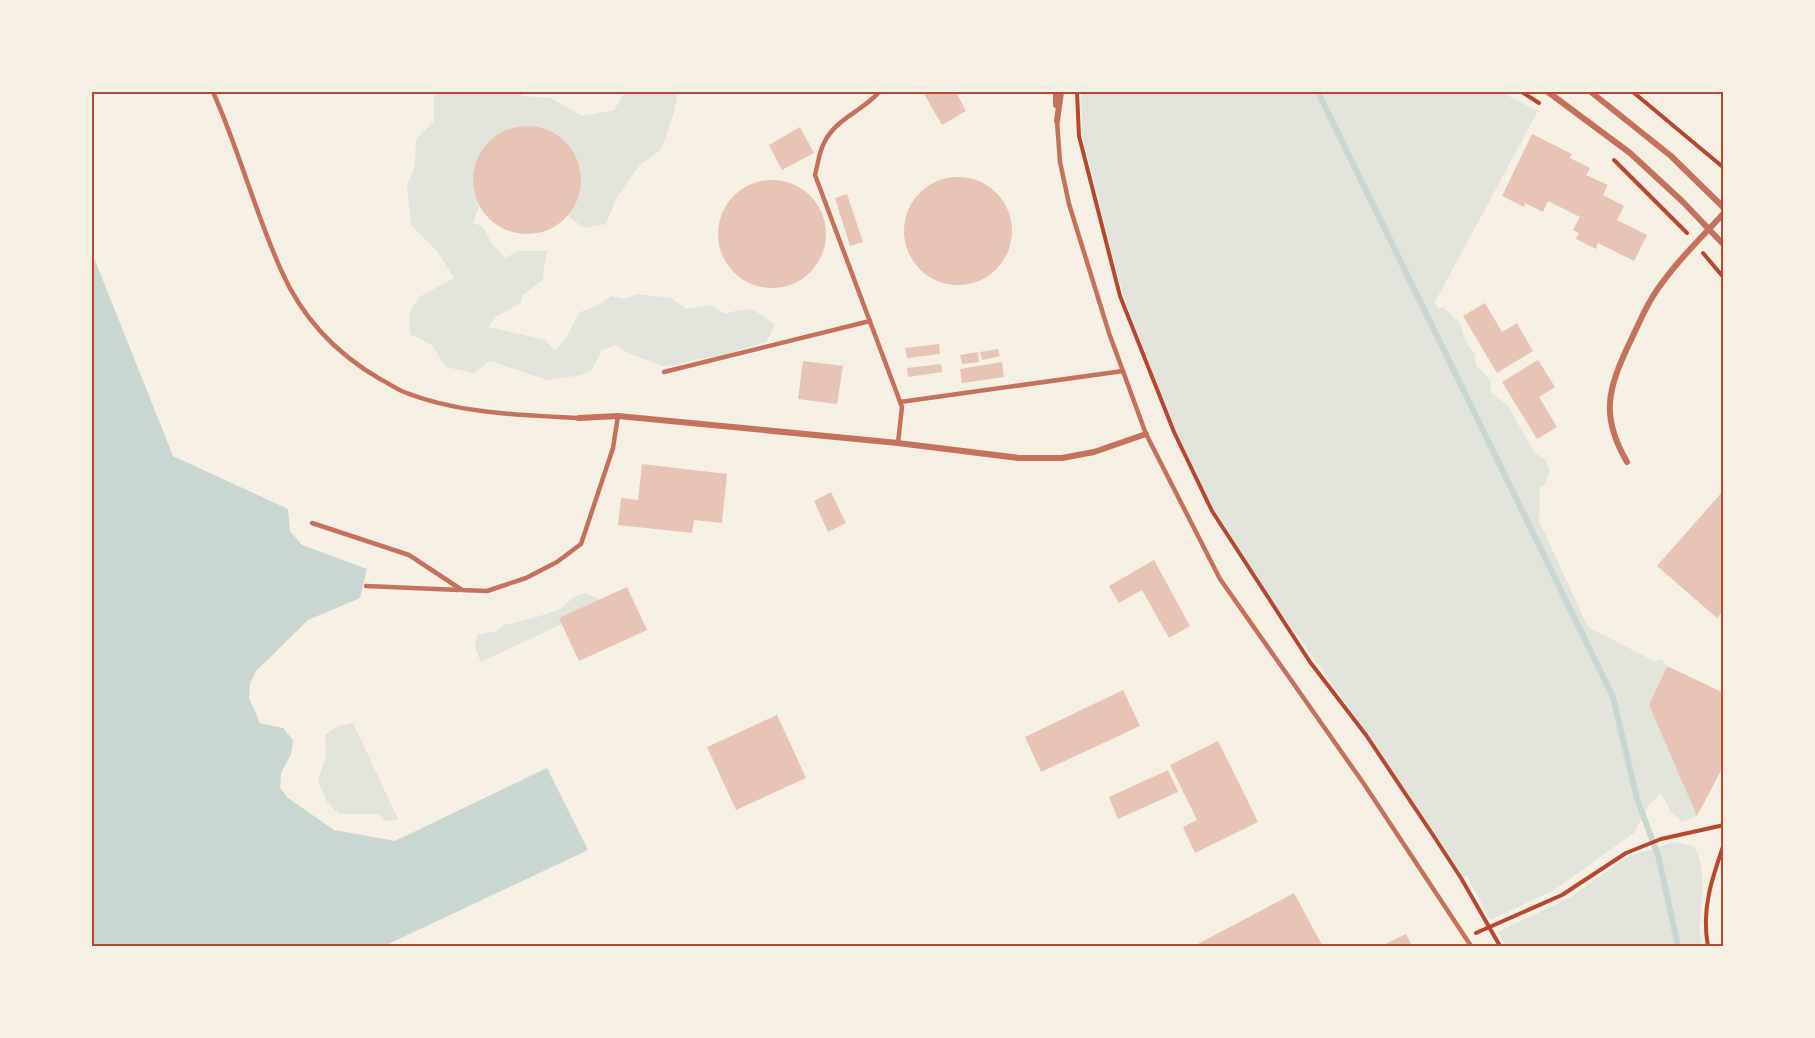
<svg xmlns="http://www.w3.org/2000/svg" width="1815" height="1038" viewBox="0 0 1815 1038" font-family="Poppins,sans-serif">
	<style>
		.green { fill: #e2e4dc }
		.water { fill: #c9d6d2 }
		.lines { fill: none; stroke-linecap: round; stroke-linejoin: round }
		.stream { stroke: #c9d6d2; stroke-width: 6 }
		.building { fill: #e6c5b7 }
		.path { stroke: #b5482f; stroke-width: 4 }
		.service { stroke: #c5725c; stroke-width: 4.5 }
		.minor { stroke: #c5725c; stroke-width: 6 }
		.neatline { fill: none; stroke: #b5482f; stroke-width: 2 }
	</style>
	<rect width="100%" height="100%" fill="#f6efe4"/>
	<g class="green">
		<path d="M438 92H520L522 96 551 98 582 116 614 110 625 92H678L674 113 661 150 639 166 617 197 606 224 584 228 568 216C575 204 580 195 581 182 584 152 554 126 525 126 494 127 472 156 473 185 473 192 477 200 479 207L473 223 482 226 492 244 506 258 517 251H548L545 259 543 280 523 295 521 303 497 316 488 327 545 340 555 350 564 341 580 312 597 306 611 296 624 299 637 294 671 298 687 309 710 305 726 314C750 305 756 310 775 325L766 342 717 357 698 359 676 365 663 366 630 354 615 345 602 350 592 370 582 375 547 380 490 361 474 373 446 367 432 345 410 334 409 314 419 297 454 278 437 251 411 225 407 185 415 166 416 140 434 121V97Z"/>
		<polygon points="1082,92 1501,92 1538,111 1435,302 1438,309 1443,307 1461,324 1465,341 1475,354 1476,365 1490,380 1491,392 1508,406 1534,452 1546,461 1550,472 1543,486 1538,488 1540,491 1539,521 1588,627 1654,661 1662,659 1667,666 1649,705 1697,816 1682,822 1671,812 1661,794 1649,804 1634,833 1554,890 1490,920 1467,876 1464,877 1369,735 1267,593 1214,509 1176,431 1123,295 1082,134"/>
		<polygon points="586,593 601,600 562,624 481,662 475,647 477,635 497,631 504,625 537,617 560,609 575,596"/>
		<polygon points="353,723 398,819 385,821 378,814 339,814 327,802 318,781 326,756 325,735 338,726"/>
		<path d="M1674 842 1694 846C1713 884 1694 911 1702 946H1506L1498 932 1569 898 1627 857Z"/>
	</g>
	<polygon class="water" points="92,253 173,456 288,509 290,531 302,545 367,569 360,598 308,620 256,671 250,684 249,698 260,723 283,728 293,740 291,754 281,773 280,788 288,798 334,830 395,841 547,768 588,850 384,946 92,946"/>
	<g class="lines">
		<polyline class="stream" points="1318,92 1613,697 1637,799 1658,855 1678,946"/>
	</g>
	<g class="building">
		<polygon points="923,92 956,92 966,111 942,125"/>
		<circle cx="527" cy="180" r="54"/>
		<polygon points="800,127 814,153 782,170 769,145"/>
		<polygon points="1532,134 1572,154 1570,158 1590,168 1586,175 1608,185 1603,195 1624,206 1617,220 1647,235 1634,261 1598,243 1596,249 1576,239 1579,233 1573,230 1580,217 1548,201 1543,212 1525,203 1524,207 1502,196"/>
		<circle cx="958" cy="231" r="54"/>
		<circle cx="772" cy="234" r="54"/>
		<polygon points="847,194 863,242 850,246 835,198"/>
		<polygon points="1485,303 1502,332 1517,323 1533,351 1497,373 1463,316"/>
		<polygon points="939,344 940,354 907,358 905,348"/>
		<polygon points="998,349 1000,356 982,360 980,352"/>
		<polygon points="978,352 979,362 962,364 960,355"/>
		<polygon points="1538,360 1555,387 1539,397 1557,427 1537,439 1502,382"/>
		<polygon points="803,361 843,366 837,404 798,399"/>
		<polygon points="1002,362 1004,377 962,383 960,369"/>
		<polygon points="941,364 942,372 908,377 907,368"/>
		<polygon points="642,464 727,474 722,523 694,520 692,533 618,525 621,498 638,500"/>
		<polygon points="1724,490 1724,610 1717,618 1657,566"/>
		<polygon points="831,492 846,523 828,532 814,501"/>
		<polygon points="1154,560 1190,626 1169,638 1142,590 1119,603 1109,586"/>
		<polygon points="627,587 647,630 579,661 559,618"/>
		<polygon points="1667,666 1724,693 1724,765 1697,816 1649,705"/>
		<polygon points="1123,690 1140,726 1041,772 1025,737"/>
		<polygon points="777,715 806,778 736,810 707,747"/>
		<polygon points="1218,741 1258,822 1195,853 1183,827 1197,820 1170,765"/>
		<polygon points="1168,770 1178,792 1118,819 1109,797"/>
		<polygon points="1294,893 1322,945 1319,946 1194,946"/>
		<polygon points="1406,934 1412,946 1381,946"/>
	</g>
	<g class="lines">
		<g class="path">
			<polyline points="1077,92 1079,136 1120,296 1174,432 1212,511 1310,662 1366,735 1433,835 1461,878 1500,946"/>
			<polyline points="1522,92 1539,103"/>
			<polyline points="1633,92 1724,168"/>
			<polyline points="1614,160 1687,233"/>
			<polyline points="1703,253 1724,278"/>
			<polyline points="1476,933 1562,895 1626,853 1661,839 1724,825"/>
			<path d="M1708 946C1701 910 1712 878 1724 844"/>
		</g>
		<g class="service">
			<path d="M213 92C239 150 255 212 281 270 302 318 335 353 380 379 388 383 396 389 404 392 459 414 522 415 579 418"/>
			<path d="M879 92C863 111 835 119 824 143 819 152 818 164 815 175L902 407 898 443"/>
			<polyline points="1057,121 1060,162 1069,204 1109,333 1146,434 1220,579 1364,784 1471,946"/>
			<polyline points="664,372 870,321"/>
			<polyline points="900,402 1123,371"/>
			<polyline points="312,523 409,555 462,590 487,591 526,578 557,562 581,544 613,448 618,416"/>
			<polyline points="366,586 459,590"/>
		</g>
		<g class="minor">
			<polyline points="1056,92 1056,105"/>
			<polyline points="1548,92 1630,153 1683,202 1724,245"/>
			<polyline points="1591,92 1671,156 1724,208"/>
			<polyline points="1057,121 1061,92"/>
			<polyline points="579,418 618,416 898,443 1019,458 1062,458 1094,452 1146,434"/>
			<path d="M1627 462C1600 416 1608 389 1629 344 1638 326 1645 307 1657 290 1676 262 1701 238 1724 213"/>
		</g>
	</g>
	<rect width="1815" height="1038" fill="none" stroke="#f6efe4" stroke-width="186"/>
	<rect x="93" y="93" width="1629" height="852" class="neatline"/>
</svg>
